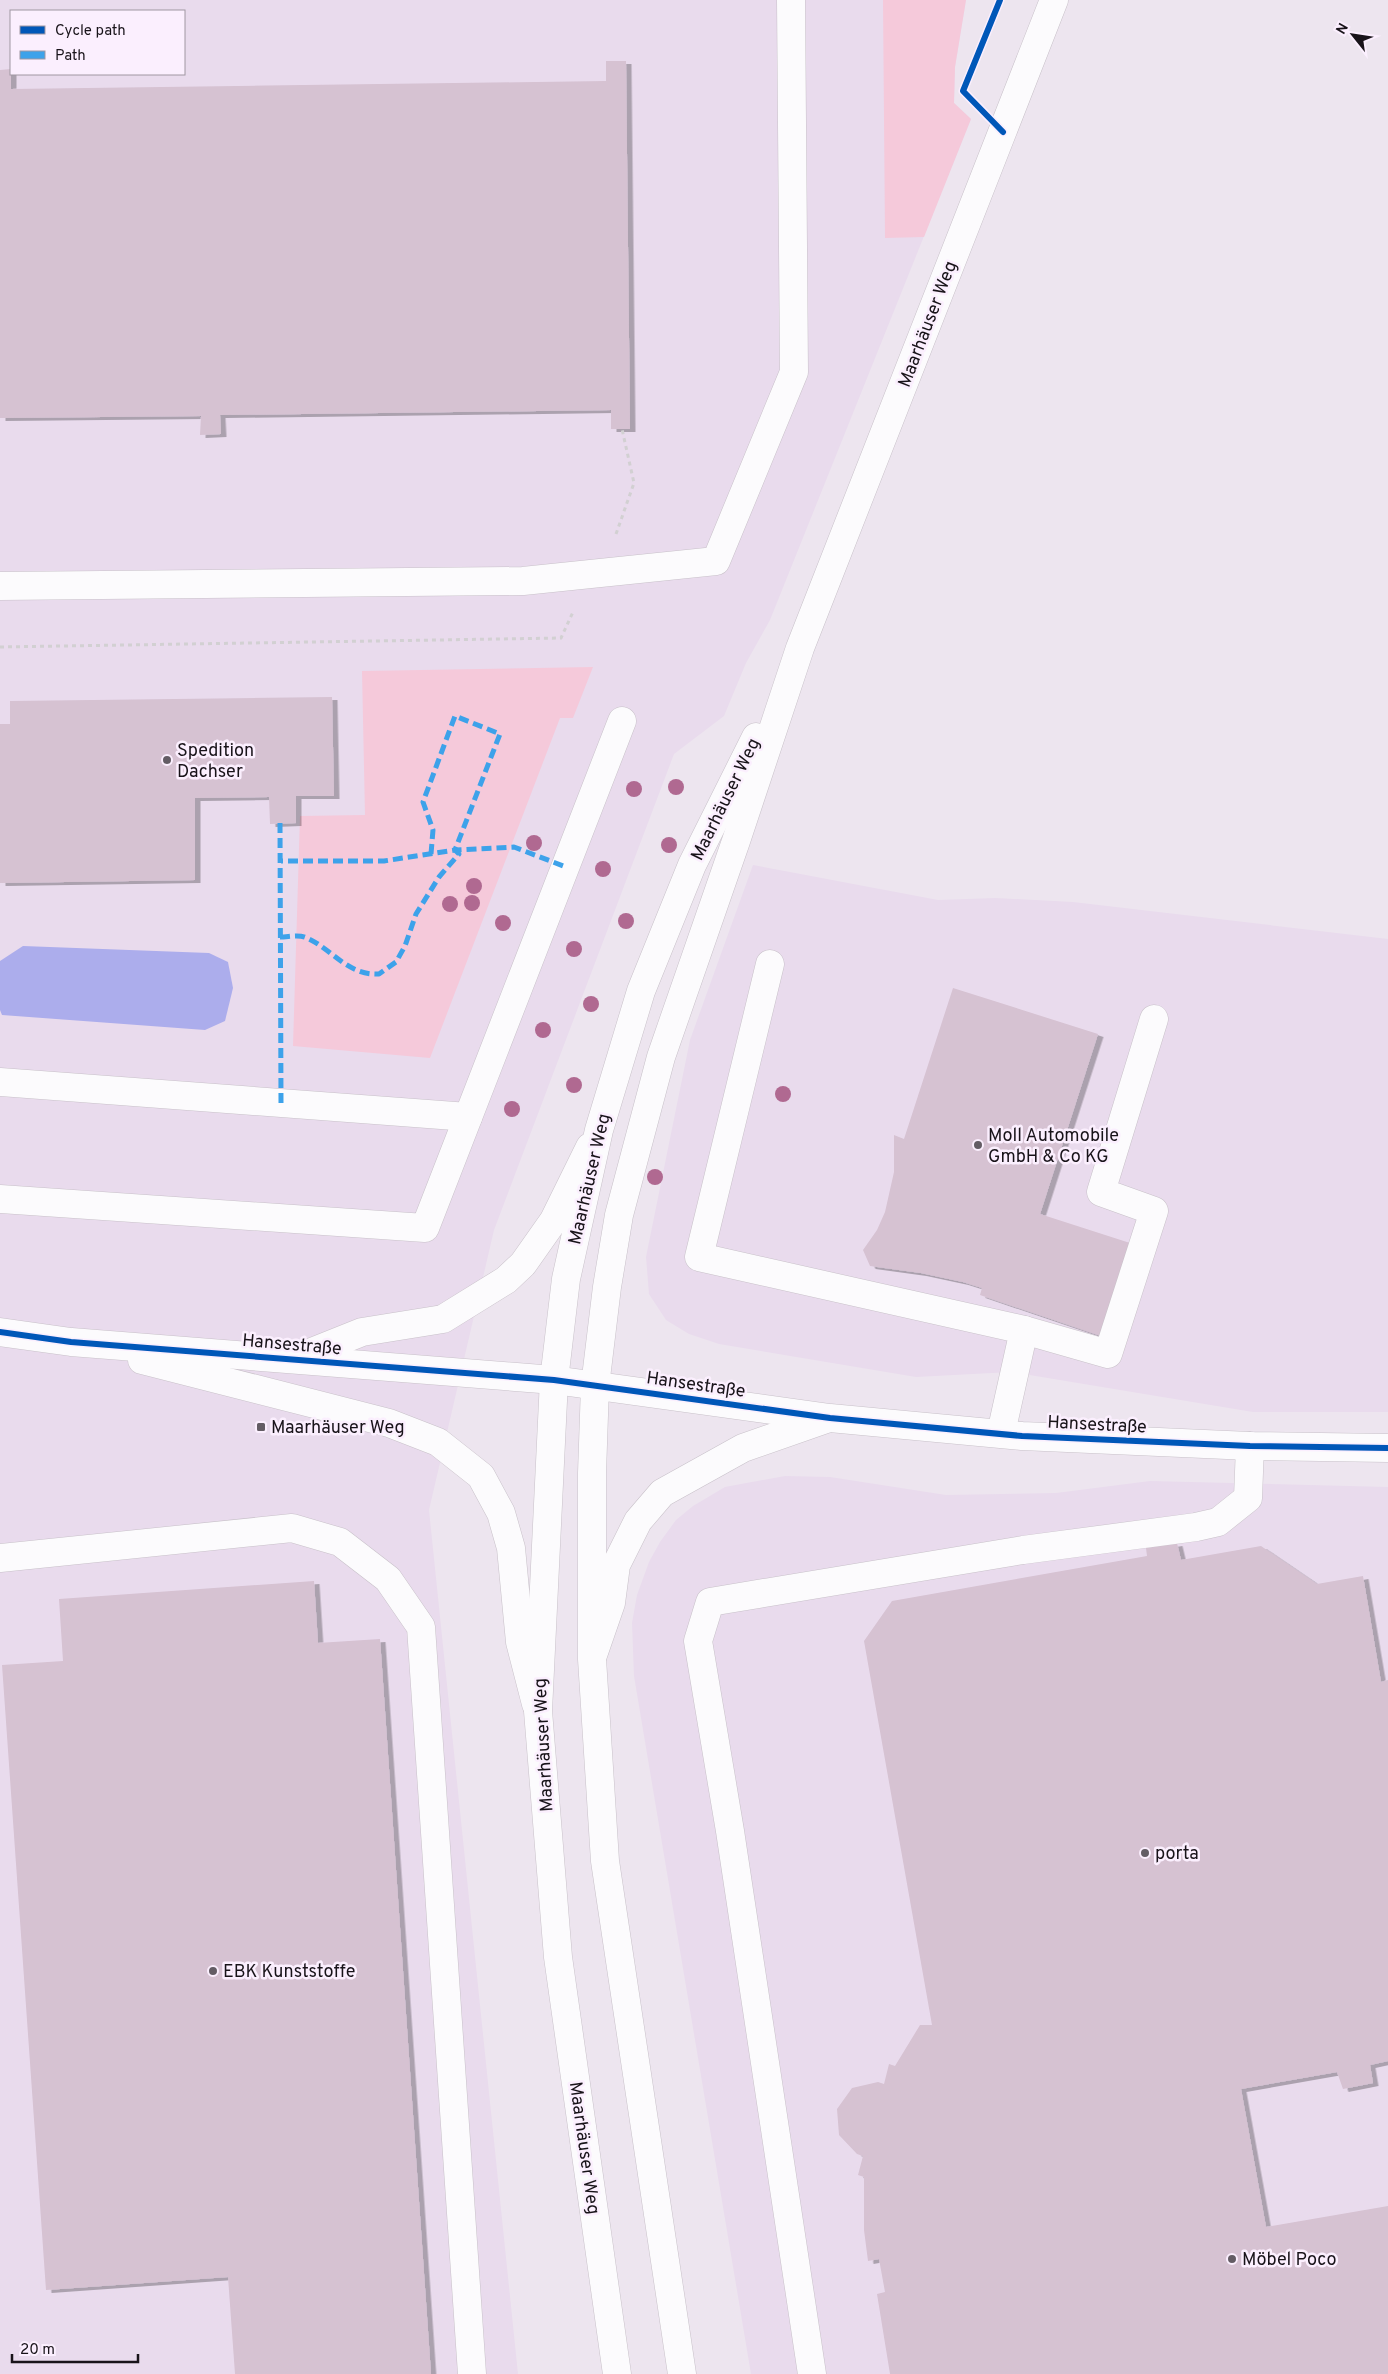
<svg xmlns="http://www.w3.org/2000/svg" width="1388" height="2374" viewBox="0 0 1388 2374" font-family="Overpass,sans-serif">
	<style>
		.built { fill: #e9dbed; fill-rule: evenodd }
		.green { fill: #f5c9da }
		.water { fill: #acadec }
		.building { fill: #d6c2d2; filter: url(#shadow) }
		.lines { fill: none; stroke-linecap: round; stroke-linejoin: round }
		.minor-casing { stroke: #c8c1c9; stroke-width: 29 }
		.major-casing { stroke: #c8c1c9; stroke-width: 29 }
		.path { stroke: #d2d0d2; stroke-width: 3; stroke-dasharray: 4 4; stroke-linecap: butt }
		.minor { stroke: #fcfbfd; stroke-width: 28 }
		.major { stroke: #fcfbfd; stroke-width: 28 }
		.quiet { stroke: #3da2ea; stroke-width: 5; stroke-dasharray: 10 5; stroke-linecap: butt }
		.cycleway-casing { stroke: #fbeffe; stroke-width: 9 }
		.cycleway { stroke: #0057b8; stroke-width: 6 }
		.tree { fill: #b06991 }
		.poi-dot { fill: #635c64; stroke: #fbeffe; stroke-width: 2 }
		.labels { text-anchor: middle; stroke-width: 5; stroke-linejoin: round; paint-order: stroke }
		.street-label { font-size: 18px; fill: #181319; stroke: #fbeffe }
		.poi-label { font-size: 18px; fill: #181319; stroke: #fbeffe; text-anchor: start }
	</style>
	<defs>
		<filter id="shadow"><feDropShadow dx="5.5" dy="3" stdDeviation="0" flood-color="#0004"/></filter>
	</defs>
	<rect width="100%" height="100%" fill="#ede5ef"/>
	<g class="built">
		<path d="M0 0H966L955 67 954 103 971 119 770 620 746 663 724 716 674 754 494 1230 429 1510 518 2374H0ZM11 11H184V74H11Z"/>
		<polygon points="753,865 938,900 996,898 1073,902 1388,939 1388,1412 1253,1412 1011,1372 916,1377 719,1344 689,1334 666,1320 649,1294 646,1257 690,1040"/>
		<polygon points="785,1476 830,1477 946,1495 1056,1493 1150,1481 1388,1487 1388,2374 751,2374 634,1676 632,1623 637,1595 649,1562 660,1542 676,1520 693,1506 725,1487"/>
	</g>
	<g class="green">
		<polygon points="883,0 966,0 955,67 954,103 971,119 924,237 885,238"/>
		<polygon points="593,667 573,718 560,718 430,1058 293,1046 300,816 365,815 362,671"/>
	</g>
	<polygon class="water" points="23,946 209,953 228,962 233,988 225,1021 205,1030 2,1015 0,1010 0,961"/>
	<g class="building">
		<polygon points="606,61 626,61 630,429 611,429 611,410 220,415 221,434 200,435 201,416 0,418 0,70 11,69 11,89 606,81"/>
		<polygon points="332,697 334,796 296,796 296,823 270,824 269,797 195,798 195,880 0,883 0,724 10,724 10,701"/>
		<polygon points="953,988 1098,1034 1040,1214 1130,1243 1101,1336 980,1295 982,1288 963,1282 921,1273 870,1266 863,1250 877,1230 885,1212 894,1172 894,1135 904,1139"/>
		<polygon points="1177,1543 1181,1560 1261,1546 1317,1584 1363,1576 1381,1682 1388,1680 1388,2061 1370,2065 1373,2083 1343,2089 1337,2072 1241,2089 1266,2227 1388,2206 1388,2374 890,2374 877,2294 885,2292 879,2259 868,2261 864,2230 864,2177 858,2175 863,2156 857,2154 839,2135 837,2109 852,2088 878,2082 884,2084 889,2064 895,2066 920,2025 932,2025 864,1641 892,1601 1147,1556 1146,1548"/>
		<polygon points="314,1581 318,1643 380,1639 431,2374 235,2374 228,2277 46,2290 2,1665 63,1661 59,1599"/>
	</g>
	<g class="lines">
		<defs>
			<g id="minor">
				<polyline points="0,586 523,581 716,561 794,372 791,0"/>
				<polyline points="770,964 699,1257 1024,1330 1001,1433"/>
				<polyline points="0,1082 468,1117"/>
				<polyline points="0,1199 425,1228 622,721"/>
				<polyline points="1024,1330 1108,1354 1154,1211 1101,1192 1154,1019"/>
				<polyline points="0,1332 71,1342 554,1380 830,1418 1022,1436 1250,1446 1388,1448"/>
				<polyline points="302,1356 362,1332 443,1319 506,1280 523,1264 554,1220 590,1147"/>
				<polyline points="142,1360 389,1423 438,1442 481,1476 501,1513 511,1548 520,1642 536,1704"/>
				<polyline points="0,1558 292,1528 340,1542 388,1579 421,1627 472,2374"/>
				<polyline points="593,1655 611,1603 616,1565 638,1521 662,1493 743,1448 826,1419"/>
				<polyline points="812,2374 730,1831 698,1641 710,1602 1023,1550 1196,1527 1218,1522 1248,1498 1250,1446"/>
			</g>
			<g id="major">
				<polyline points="617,2374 558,1957 538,1711 554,1380 566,1279 599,1130 641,991 692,865 756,737"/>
				<polyline points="682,2374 605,1861 592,1659 592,1473 595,1386 607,1287 619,1215 661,1057 736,841 800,648 1054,0"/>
			</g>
		</defs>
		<use href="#minor" class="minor-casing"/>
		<use href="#major" class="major-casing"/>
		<g class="path">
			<polyline points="616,534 634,483 622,429"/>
			<polyline points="0,647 561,638 573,612"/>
		</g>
		<use href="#minor" class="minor"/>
		<use href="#major" class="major"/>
		<g class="quiet">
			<polyline points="280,823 281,1103"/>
			<polyline points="431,854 433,830 423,802 455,716 500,734 455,850 514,847 566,867"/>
			<path d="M280 937C289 937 299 934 307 938 332 949 348 976 379 974L396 962 405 946 416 914 439 877 459 854 455 850 384 861H281"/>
		</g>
		<defs>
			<g id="cycleway">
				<polyline points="1000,0 963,91 1003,132"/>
				<polyline points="0,1332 71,1342 554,1380 830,1418 1022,1436 1250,1446 1388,1448"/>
			</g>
		</defs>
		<use href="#cycleway" class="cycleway-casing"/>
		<use href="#cycleway" class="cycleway"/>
	</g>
	<g class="tree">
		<circle cx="676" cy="787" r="8"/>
		<circle cx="634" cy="789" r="8"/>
		<circle cx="534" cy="843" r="8"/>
		<circle cx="669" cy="845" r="8"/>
		<circle cx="603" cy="869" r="8"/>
		<circle cx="474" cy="886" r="8"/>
		<circle cx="472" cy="903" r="8"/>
		<circle cx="450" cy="904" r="8"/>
		<circle cx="626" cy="921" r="8"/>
		<circle cx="503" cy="923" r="8"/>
		<circle cx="574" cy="949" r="8"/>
		<circle cx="591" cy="1004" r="8"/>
		<circle cx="543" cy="1030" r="8"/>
		<circle cx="574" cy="1085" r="8"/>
		<circle cx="783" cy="1094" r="8"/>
		<circle cx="512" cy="1109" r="8"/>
		<circle cx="655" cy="1177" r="8"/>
	</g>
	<g class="poi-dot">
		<circle cx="167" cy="760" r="5"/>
		<circle cx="978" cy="1145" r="5"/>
		<rect x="256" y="1422" width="10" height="10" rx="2.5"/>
		<circle cx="1145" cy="1853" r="5"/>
		<circle cx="213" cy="1971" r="5"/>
		<circle cx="1232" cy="2259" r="5"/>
	</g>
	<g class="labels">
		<g class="street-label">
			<text transform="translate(927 324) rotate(-69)" y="6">Maarhäuser Weg</text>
			<text transform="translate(725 799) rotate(-64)" y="6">Maarhäuser Weg</text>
			<text transform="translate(589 1179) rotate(-77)" y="6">Maarhäuser Weg</text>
			<text transform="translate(292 1344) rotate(5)" y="6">Hansestraße</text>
			<text transform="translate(696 1384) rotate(8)" y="6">Hansestraße</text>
			<text transform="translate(1097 1424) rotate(3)" y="6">Hansestraße</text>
			<text transform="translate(543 1745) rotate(-93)" y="6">Maarhäuser Weg</text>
			<text transform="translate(585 2148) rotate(82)" y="6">Maarhäuser Weg</text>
		</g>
		<g class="poi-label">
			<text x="177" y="756">Spedition<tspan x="177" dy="21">Dachser</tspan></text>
			<text x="988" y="1141">Moll Automobile<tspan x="988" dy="21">GmbH &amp; Co KG</tspan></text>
			<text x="271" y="1433">Maarhäuser Weg</text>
			<text x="1155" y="1859">porta</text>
			<text x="223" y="1977">EBK Kunststoffe</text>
			<text x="1242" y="2265">Möbel Poco</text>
		</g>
	</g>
	<rect x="10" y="10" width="175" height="65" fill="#fbeffe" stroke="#a097a2"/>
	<rect x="20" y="26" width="25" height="8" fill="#0057b8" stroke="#a097a2"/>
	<text x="55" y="35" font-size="15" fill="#181319">Cycle path</text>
	<rect x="20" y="51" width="25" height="8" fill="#3da2ea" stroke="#a097a2"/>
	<text x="55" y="60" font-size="15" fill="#181319">Path</text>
	<g transform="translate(1353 35) rotate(300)" stroke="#fbeffe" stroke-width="4" paint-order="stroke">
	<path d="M0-4L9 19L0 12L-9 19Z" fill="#181319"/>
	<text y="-8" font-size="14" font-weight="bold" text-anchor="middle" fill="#181319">N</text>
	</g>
	<path d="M12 2354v8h126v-8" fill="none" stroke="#181319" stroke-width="2.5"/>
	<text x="20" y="2354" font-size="15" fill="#181319" stroke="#fbeffe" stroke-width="4" paint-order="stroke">20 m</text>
</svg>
